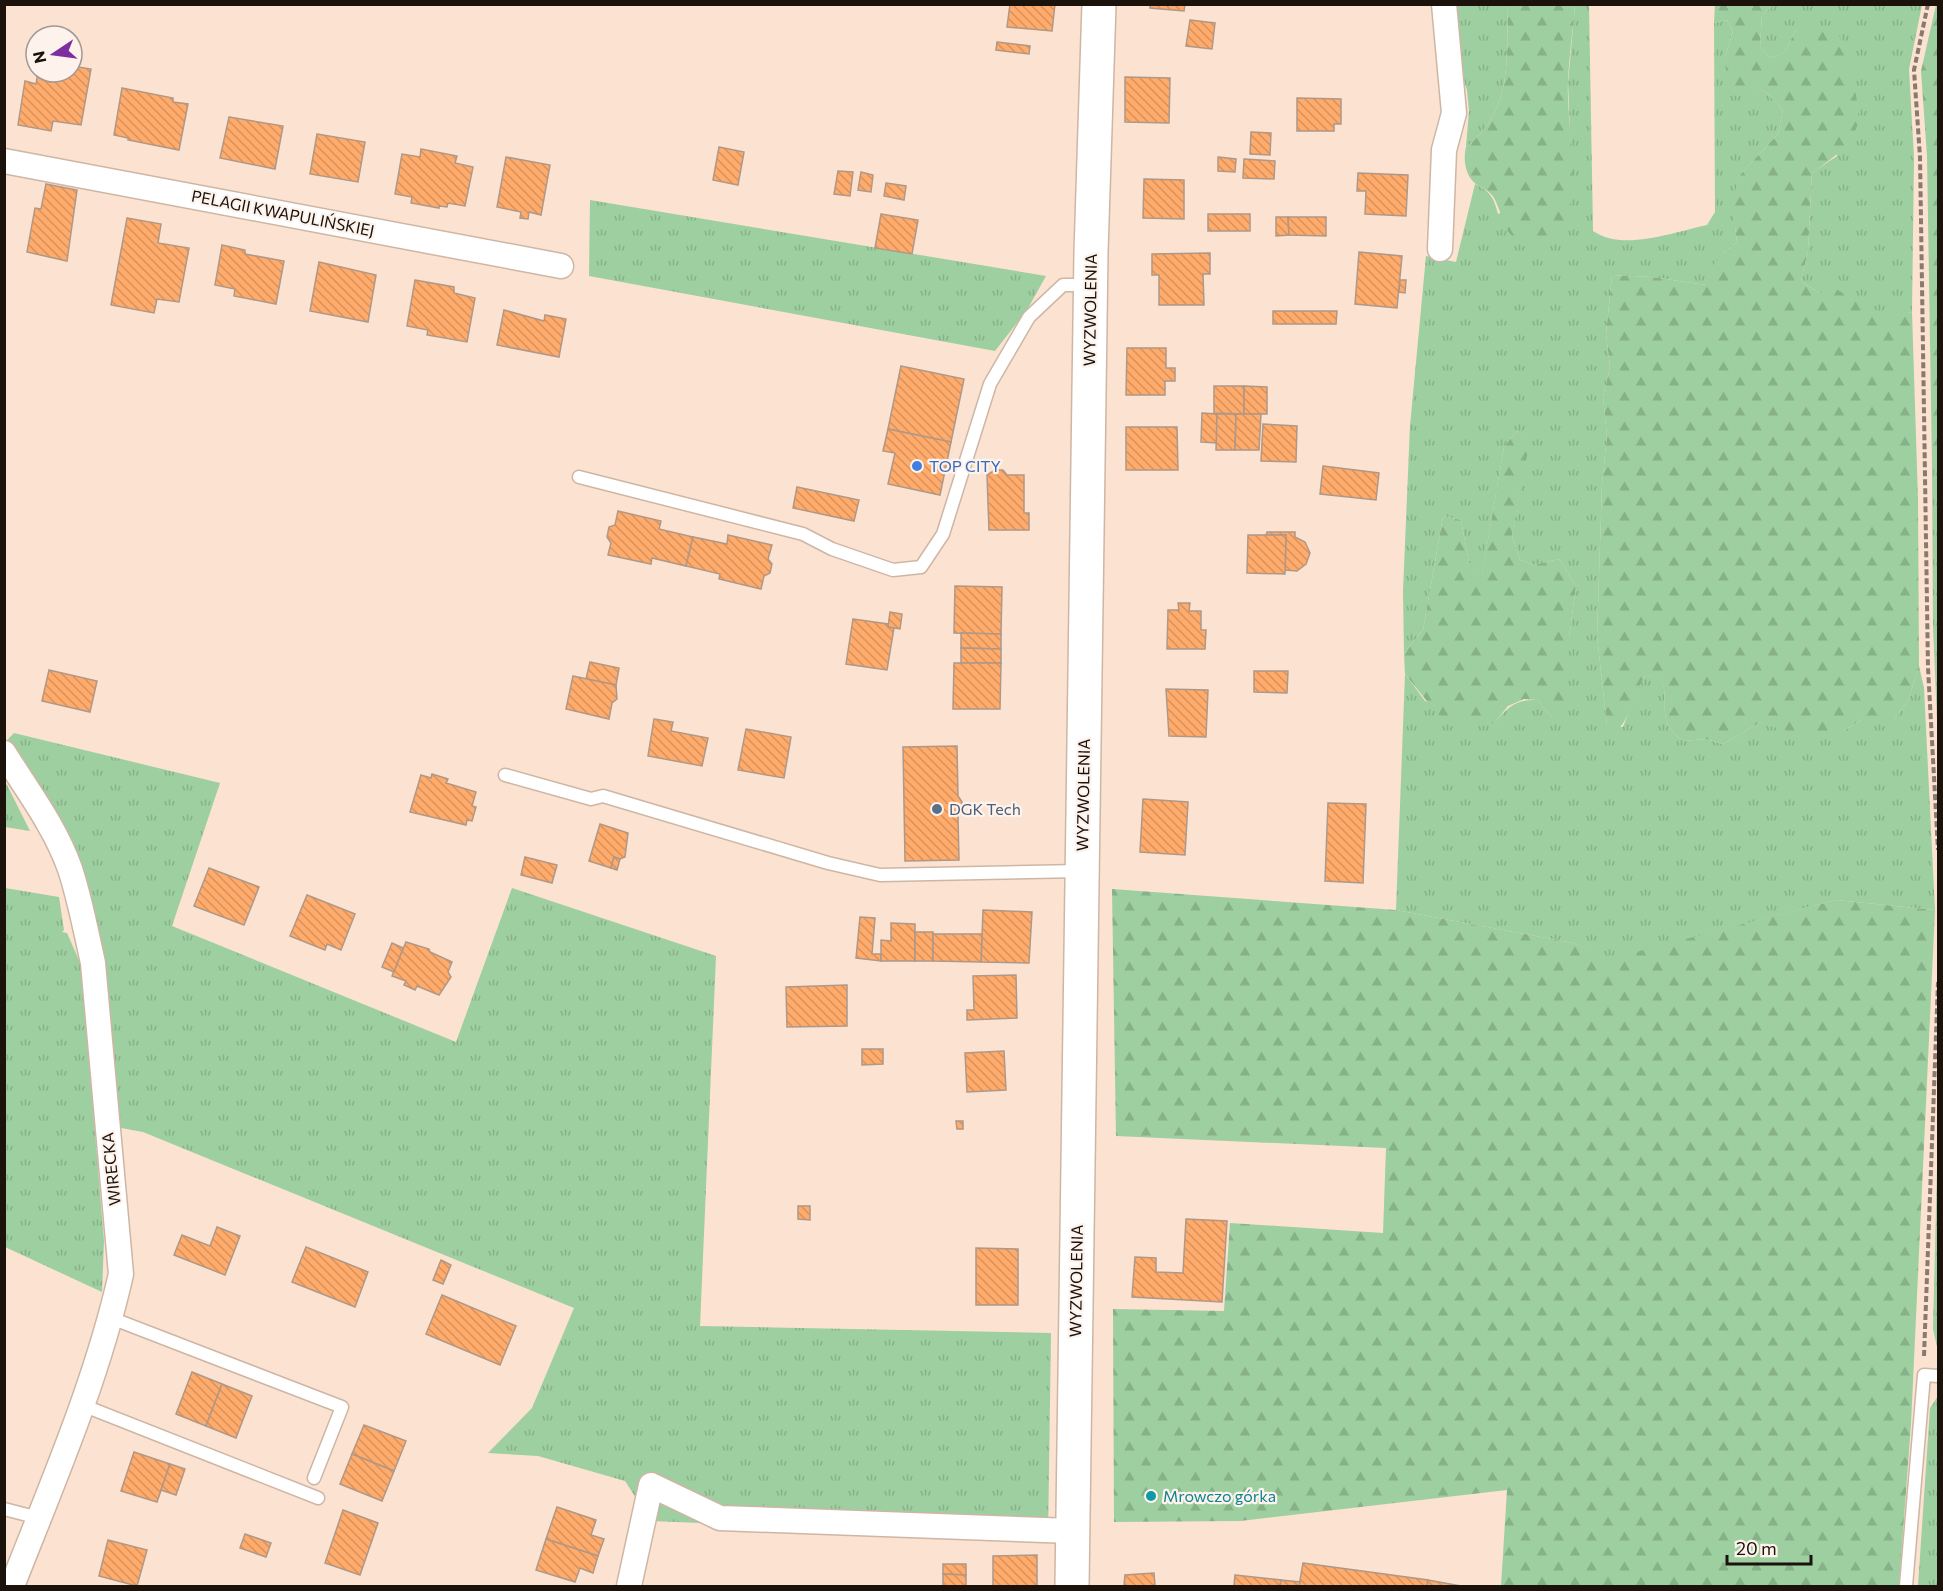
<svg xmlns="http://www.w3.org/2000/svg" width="1943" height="1591" viewBox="0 0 1943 1591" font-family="Commissioner,sans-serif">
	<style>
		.grass { fill: url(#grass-tufts) }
		.forest { fill: url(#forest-firs) }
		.building { fill: url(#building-back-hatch); stroke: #af9887; stroke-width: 1.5 }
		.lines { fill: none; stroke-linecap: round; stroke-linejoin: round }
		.lane-casing { stroke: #ceb6a5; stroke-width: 15 }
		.street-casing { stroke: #ceb6a5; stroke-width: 27 }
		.secondary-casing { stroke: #ceb6a5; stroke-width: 36 }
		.path { stroke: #8a796e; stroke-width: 4; stroke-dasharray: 6 3; stroke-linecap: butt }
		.lane { stroke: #fff; stroke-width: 12 }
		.street { stroke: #fff; stroke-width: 24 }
		.secondary { stroke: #fff; stroke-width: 33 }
		.shop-dot { fill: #3f7fe0; stroke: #fdf3ec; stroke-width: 2 }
		.service-dot { fill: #5c6f8a; stroke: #fdf3ec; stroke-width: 2 }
		.culture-dot { fill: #0f9aa8; stroke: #fdf3ec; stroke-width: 2 }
		.labels { text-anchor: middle; stroke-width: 4.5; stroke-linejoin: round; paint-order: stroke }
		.street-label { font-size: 16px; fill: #1b120c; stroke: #fdf3ec }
		.shop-label { font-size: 16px; fill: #366cbe; stroke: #fdf3ec; text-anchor: start }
		.service-label { font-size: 16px; fill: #4e5e75; stroke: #fdf3ec; text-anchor: start }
		.culture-label { font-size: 16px; fill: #0d838f; stroke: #fdf3ec; text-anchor: start }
	</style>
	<defs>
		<pattern id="grass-tufts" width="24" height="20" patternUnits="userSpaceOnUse" patternTransform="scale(1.5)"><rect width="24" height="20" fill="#9dcfa0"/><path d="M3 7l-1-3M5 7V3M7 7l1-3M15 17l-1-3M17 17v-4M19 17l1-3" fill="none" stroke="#87b189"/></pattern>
		<pattern id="forest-firs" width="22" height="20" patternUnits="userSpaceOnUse" patternTransform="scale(1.5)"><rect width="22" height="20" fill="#9dcfa0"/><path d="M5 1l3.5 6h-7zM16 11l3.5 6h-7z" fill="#87b189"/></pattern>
		<pattern id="building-back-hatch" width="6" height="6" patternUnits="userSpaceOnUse" patternTransform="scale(1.5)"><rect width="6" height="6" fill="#ffab6c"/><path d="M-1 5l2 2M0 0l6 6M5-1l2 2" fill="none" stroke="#da925c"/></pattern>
	</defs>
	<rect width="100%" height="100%" fill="#fbe2d1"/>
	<g class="grass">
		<path d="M1453 5H1508C1506 59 1514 110 1466 147L1469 111 1467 90 1460 69Z"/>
		<path d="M1575 5H1589L1593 231C1623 252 1673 232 1707 225L1715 212 1714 23 1727 20 1733 31 1725 57 1751 85 1767 93 1783 110 1778 134 1739 176 1735 226 1737 242 1724 253 1706 285 1652 277 1612 275 1606 334 1610 367 1603 397 1607 436 1602 484 1597 636 1607 726 1623 727 1639 685 1646 675 1661 676C1671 704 1654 720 1683 741L1706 739 1723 744 1759 723 1843 731 1863 719H1894L1908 701 1919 666 1924 688 1935 910 1836 900 1609 960 1573 943 1396 910 1405 674 1425 701 1495 722C1508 707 1516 699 1537 700L1552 717 1569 638 1576 586 1559 559 1533 565 1520 560 1512 535 1528 445 1517 430 1504 447 1482 575 1469 563 1461 520 1443 516 1423 630 1404 653 1403 591 1410 426 1426 256 1456 262 1475 184C1490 191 1494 198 1498 214L1572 180 1568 83Z"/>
		<polygon points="1773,5 1922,5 1909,69 1914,158 1912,312 1887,317 1868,308 1819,293 1801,281 1808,251 1812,173 1837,156 1796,30 1784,53 1770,58 1760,47 1762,15"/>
		<polygon points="590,200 1046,276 1027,310 995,351 589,276"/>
		<polygon points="1932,464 1938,464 1938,743 1933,627"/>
		<polygon points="14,733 220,783 172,926 456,1042 512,888 716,956 700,1326 1051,1333 1048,1537 651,1521 625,1481 538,1456 488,1453 532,1408 574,1308 143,1132 116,1127 114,1061 103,953 40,788 8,739"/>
		<polygon points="4,779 30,831 5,827"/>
		<polygon points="5,888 59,897 64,930 62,932 67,933 81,965 104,1241 102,1292 5,1247"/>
		<polygon points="1938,1127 1938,1351 1933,1329"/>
		<polygon points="1938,1396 1938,1586 1918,1586 1930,1408"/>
	</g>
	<g class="forest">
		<path d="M1715 4 1773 5 1762 15 1760 47 1770 58 1784 53 1796 30 1814 27 1840 37C1846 58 1863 106 1857 126 1851 146 1828 162 1812 173L1808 251 1801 281 1819 293 1830 286 1887 316 1912 312 1918 500 1919 666 1908 701 1894 719H1863L1843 731 1803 735 1759 723 1723 744 1706 739 1683 741C1654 720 1671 704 1661 677L1646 675C1632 693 1632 722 1612 734L1607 726 1597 636 1602 484 1607 436 1603 397 1610 367 1606 334 1612 275 1652 277 1706 285C1706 267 1724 253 1737 242L1732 203 1739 176 1778 134 1783 110 1767 93 1752 86 1740 96 1728 95 1725 57 1733 31 1727 20 1714 23Z"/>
		<path d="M1508 5H1575C1573 30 1569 56 1568 82 1566 121 1582 190 1564 223 1561 230 1549 236 1542 238 1501 247 1507 222 1494 198 1489 190 1483 189 1476 184 1465 176 1463 159 1466 147 1514 110 1506 59 1508 5Z"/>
		<polygon points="1936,5 1938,5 1938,464 1932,464 1927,156 1921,71"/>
		<polygon points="1517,430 1529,445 1512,535 1520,560 1533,565 1559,559 1576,586 1569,638 1567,706 1552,717 1537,700 1524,699 1508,706 1495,722 1483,726 1438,715 1405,674 1404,653 1423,630 1443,516 1461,520 1469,563 1482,574 1504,447"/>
		<polygon points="1112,889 1396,910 1573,943 1609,959 1836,900 1935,910 1911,1424 1899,1586 1501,1586 1507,1490 1240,1521 1114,1522 1113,1309 1224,1311 1230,1223 1383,1233 1386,1148 1116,1136"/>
	</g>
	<g class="building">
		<polygon points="1010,4 1055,4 1052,31 1007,27"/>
		<polygon points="1150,4 1185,4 1184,11 1150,8"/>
		<polygon points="1190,20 1215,23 1212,49 1186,46"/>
		<polygon points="997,42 1030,46 1029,54 996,50"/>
		<polygon points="72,66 91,69 81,125 53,121 51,131 18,125 25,81 36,84 38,72 72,72"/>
		<polygon points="1125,77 1170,78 1169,123 1125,122"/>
		<polygon points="122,88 173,98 173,102 188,104 179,150 128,140 128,138 114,135"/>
		<polygon points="1297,98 1341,99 1341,124 1334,124 1334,131 1297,131"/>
		<polygon points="229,117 283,126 275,169 220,158"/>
		<polygon points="1251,132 1271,133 1270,155 1250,154"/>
		<polygon points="317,134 365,142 358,182 310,174"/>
		<polygon points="719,147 744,152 738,185 713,180"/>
		<polygon points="421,149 457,156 455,163 473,167 465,206 448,203 447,207 439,206 439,208 411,203 412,197 395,194 402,154 420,157"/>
		<polygon points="506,157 550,165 541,215 529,212 528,219 520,218 521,212 497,207"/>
		<polygon points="1218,157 1236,159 1235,172 1218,171"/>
		<polygon points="1244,159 1275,161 1274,179 1243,178"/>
		<polygon points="838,171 853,172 850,196 834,194"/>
		<polygon points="861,172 873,175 871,192 858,190"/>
		<polygon points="1358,173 1408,175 1406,216 1365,214 1366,191 1357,191"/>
		<polygon points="1144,179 1184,180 1184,219 1143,218"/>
		<polygon points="886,183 906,186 904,200 884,196"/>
		<polygon points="46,184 77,190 67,261 27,252 35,208 41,209"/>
		<polygon points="881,214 918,220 912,254 875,248"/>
		<rect x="1208" y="214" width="42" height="17"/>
		<polygon points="1276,217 1288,217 1289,235 1276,236"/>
		<polygon points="1288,217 1326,217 1326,236 1289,235"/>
		<polygon points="127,218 161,224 158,243 189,248 179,302 157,299 154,313 111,305"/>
		<polygon points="222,245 245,250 245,254 284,261 276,304 234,296 235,289 215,285"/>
		<polygon points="1359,252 1402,256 1397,308 1355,304"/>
		<polygon points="1210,253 1210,274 1203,274 1204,305 1159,305 1159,275 1152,275 1152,254"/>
		<polygon points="319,262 376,275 368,322 310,311"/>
		<polygon points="415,280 454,287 454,293 475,298 467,342 427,335 428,330 407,326"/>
		<polygon points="1400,280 1406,280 1405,293 1399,292"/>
		<polygon points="504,310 544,321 545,315 566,319 559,357 497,345"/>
		<polygon points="1273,311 1337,311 1336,324 1273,324"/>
		<polygon points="1127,348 1166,348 1166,368 1175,368 1175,381 1165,381 1165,395 1126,395"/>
		<polygon points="901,366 964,379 951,442 888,429"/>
		<polygon points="1214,386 1244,386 1244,414 1214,413"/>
		<polygon points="1244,386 1267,387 1267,414 1244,414"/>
		<polygon points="1202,413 1217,414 1217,443 1201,442"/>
		<polygon points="1217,414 1236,414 1235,450 1216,450"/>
		<polygon points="1236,414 1261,414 1259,450 1235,450"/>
		<polygon points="1263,424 1297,426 1296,462 1261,461"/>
		<polygon points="1126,427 1177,427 1178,470 1126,470"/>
		<polygon points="888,429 951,442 940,495 888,484 895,453 883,451"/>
		<polygon points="1323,466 1379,473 1376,500 1320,494"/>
		<polygon points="995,470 1003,470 1007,475 1024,475 1024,513 1029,513 1029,530 989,530 987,475"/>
		<polygon points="797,487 859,500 854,521 793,508"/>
		<polygon points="618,511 661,521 659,529 693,537 686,566 652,558 651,564 608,555 611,543 607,537 609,527 615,525"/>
		<polygon points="1267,532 1295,532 1295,537 1305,542 1310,553 1306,564 1297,571 1285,570 1286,535 1266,535"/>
		<polygon points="728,535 772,545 768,559 772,564 770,573 764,576 761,589 719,579 720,574 686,566 693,537 727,544"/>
		<polygon points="1248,535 1286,535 1285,574 1247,573"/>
		<polygon points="955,586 1002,587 1001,634 954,633"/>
		<polygon points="1178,603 1190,603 1189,611 1201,611 1201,630 1206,630 1205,649 1167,649 1168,610 1179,610"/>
		<polygon points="890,612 902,614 900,629 888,627"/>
		<polygon points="853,619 888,624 888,627 894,628 887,670 846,664"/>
		<polygon points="961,633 1001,634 1001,649 961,648"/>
		<polygon points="961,648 1001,649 1001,663 961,663"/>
		<polygon points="590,662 619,668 616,685 586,679"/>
		<polygon points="954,663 1001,663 1000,709 953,709"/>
		<polygon points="49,670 97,681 90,712 42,701"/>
		<polygon points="1254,671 1288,671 1287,693 1254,692"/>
		<polygon points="573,676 616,685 617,699 612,703 609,719 566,709"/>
		<polygon points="1166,689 1208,690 1206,737 1169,736"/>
		<polygon points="654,719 673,722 671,731 708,738 702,766 648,756"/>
		<polygon points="746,729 791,737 784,778 738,770"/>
		<polygon points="957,746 958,796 962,802 958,816 959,860 905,861 903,747"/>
		<polygon points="432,774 448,779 446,783 476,792 472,806 476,807 472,821 467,820 466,825 410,812 421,775 431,778"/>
		<polygon points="1143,799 1188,802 1185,855 1140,852"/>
		<polygon points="1328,803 1366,804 1363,883 1325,881"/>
		<polygon points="600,824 628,833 625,857 620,859 614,857 611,868 589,861"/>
		<polygon points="525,857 557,865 552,883 521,875"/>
		<polygon points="614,857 620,859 617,870 611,868"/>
		<polygon points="209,868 259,887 244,925 194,906"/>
		<polygon points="307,895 355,914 341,950 327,944 325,950 290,936"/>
		<polygon points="983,910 1032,912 1029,963 981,962"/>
		<polygon points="860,917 875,918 872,954 881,954 881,961 856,958"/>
		<polygon points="891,923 915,924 915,961 881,961 881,940 891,941"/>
		<rect x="915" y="932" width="18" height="29"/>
		<polygon points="933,934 982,934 981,962 933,961"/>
		<polygon points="406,942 429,949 430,952 452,962 448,972 451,977 439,995 417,986 415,990 404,985 406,981 392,976"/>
		<polygon points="392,943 403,948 394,972 382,967"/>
		<polygon points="1016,975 1017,1018 967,1020 967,1010 974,1010 973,976"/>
		<polygon points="847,985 847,1026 787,1027 786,987"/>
		<polygon points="862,1049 883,1049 883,1064 862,1065"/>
		<polygon points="1004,1051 1006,1090 967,1092 965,1053"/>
		<polygon points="956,1121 963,1121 963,1129 957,1129"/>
		<polygon points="798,1206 810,1206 810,1220 798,1219"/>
		<polygon points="1186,1219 1227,1221 1222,1302 1132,1297 1135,1257 1156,1258 1156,1272 1183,1273"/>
		<polygon points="217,1227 240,1236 225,1275 174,1255 182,1235 210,1246"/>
		<polygon points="306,1247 368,1272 355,1307 292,1282"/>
		<polygon points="976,1248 1018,1249 1018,1305 976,1305"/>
		<polygon points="441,1260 451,1265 443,1284 433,1280"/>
		<polygon points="442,1295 516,1326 500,1365 426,1334"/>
		<polygon points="192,1372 222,1384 206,1426 176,1414"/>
		<polygon points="222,1384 252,1396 236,1438 206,1426"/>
		<polygon points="364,1425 406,1441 394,1471 352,1454"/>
		<polygon points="134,1452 170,1464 157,1502 121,1491"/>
		<polygon points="352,1454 394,1471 382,1501 340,1484"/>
		<polygon points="170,1464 185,1469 176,1495 161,1490"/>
		<polygon points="557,1507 596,1520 591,1535 604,1539 598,1556 546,1539"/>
		<polygon points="343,1510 378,1523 360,1575 325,1563"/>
		<polygon points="245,1534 271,1543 266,1557 240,1548"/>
		<polygon points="546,1539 598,1556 593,1573 580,1568 575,1582 536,1570"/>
		<polygon points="108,1540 147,1550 137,1586 99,1576"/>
		<polygon points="1037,1555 1037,1586 993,1586 993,1556"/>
		<polygon points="1303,1563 1428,1580 1427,1586 1299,1586"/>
		<polygon points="943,1564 966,1564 966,1575 943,1574"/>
		<polygon points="1154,1573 1155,1586 1124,1586 1125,1575"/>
		<polygon points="943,1574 966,1575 966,1586 943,1586"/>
		<polygon points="1235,1575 1281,1580 1280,1586 1234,1586"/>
		<polygon points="1281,1580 1300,1582 1299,1586 1280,1586"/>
		<polygon points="1428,1580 1461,1586 1427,1586"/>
	</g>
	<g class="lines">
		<defs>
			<g id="lane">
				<polyline points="579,477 803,534 832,549 893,570 921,567 943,534 990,384 1029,317 1063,285 1089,285"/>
				<polyline points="505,775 591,799 603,796 828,863 880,875 1080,871"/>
				<polyline points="111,1318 342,1407 314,1478"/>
				<polyline points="82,1405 318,1498"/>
				<polyline points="4,1509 39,1518"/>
				<polyline points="1906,1586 1924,1375 1938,1376"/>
			</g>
			<g id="street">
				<polyline points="4,161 561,266"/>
				<polyline points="1440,249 1444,150 1454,113 1444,4"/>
				<path d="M4 753C27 790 56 828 70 869 80 899 86 932 93 963L121 1274C97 1381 52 1484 12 1586"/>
				<polyline points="629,1586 651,1485 720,1518 1072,1531"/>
			</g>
			<polyline id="secondary" points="1072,1586 1091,252 1099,4"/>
		</defs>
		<use href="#lane" class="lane-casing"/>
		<use href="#street" class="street-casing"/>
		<use href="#secondary" class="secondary-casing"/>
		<g class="path">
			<polyline points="1928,4 1914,70 1920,157 1928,668 1938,850"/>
			<polyline points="1924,1356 1938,982"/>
		</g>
		<use href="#lane" class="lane"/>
		<use href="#street" class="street"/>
		<use href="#secondary" class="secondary"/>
	</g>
	<circle class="shop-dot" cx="917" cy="466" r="6"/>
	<circle class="service-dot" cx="937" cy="809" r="6"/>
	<circle class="culture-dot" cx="1151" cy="1496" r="6"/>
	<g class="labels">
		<g class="street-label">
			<text transform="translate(283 213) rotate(11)" y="6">PELAGII KWAPULIŃSKIEJ</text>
			<text transform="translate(1090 310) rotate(-89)" y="6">WYZWOLENIA</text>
			<text transform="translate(1083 795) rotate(-89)" y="6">WYZWOLENIA</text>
			<text transform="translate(111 1169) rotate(-96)" y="6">WIRECKA</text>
			<text transform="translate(1076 1281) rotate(-89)" y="6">WYZWOLENIA</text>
		</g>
		<g class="shop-label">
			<text x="929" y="472">TOP CITY</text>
		</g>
		<g class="service-label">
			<text x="949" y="815">DGK Tech</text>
		</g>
		<g class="culture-label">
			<text x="1163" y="1502">Mrowczo górka</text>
		</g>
	</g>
	<rect width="1943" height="1591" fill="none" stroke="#1b120c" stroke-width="12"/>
	<g transform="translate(54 54) rotate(257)"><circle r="28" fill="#fdf3ec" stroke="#a39992" stroke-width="1.5"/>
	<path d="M0-4.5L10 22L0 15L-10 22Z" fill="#7d2fa0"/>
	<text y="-9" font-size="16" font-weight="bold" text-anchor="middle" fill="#1b120c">N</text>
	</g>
	<path d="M1727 1555v9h84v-9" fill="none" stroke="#1b120c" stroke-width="3"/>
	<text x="1736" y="1555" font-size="18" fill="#1b120c" stroke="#fdf3ec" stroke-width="4.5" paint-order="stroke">20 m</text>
</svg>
